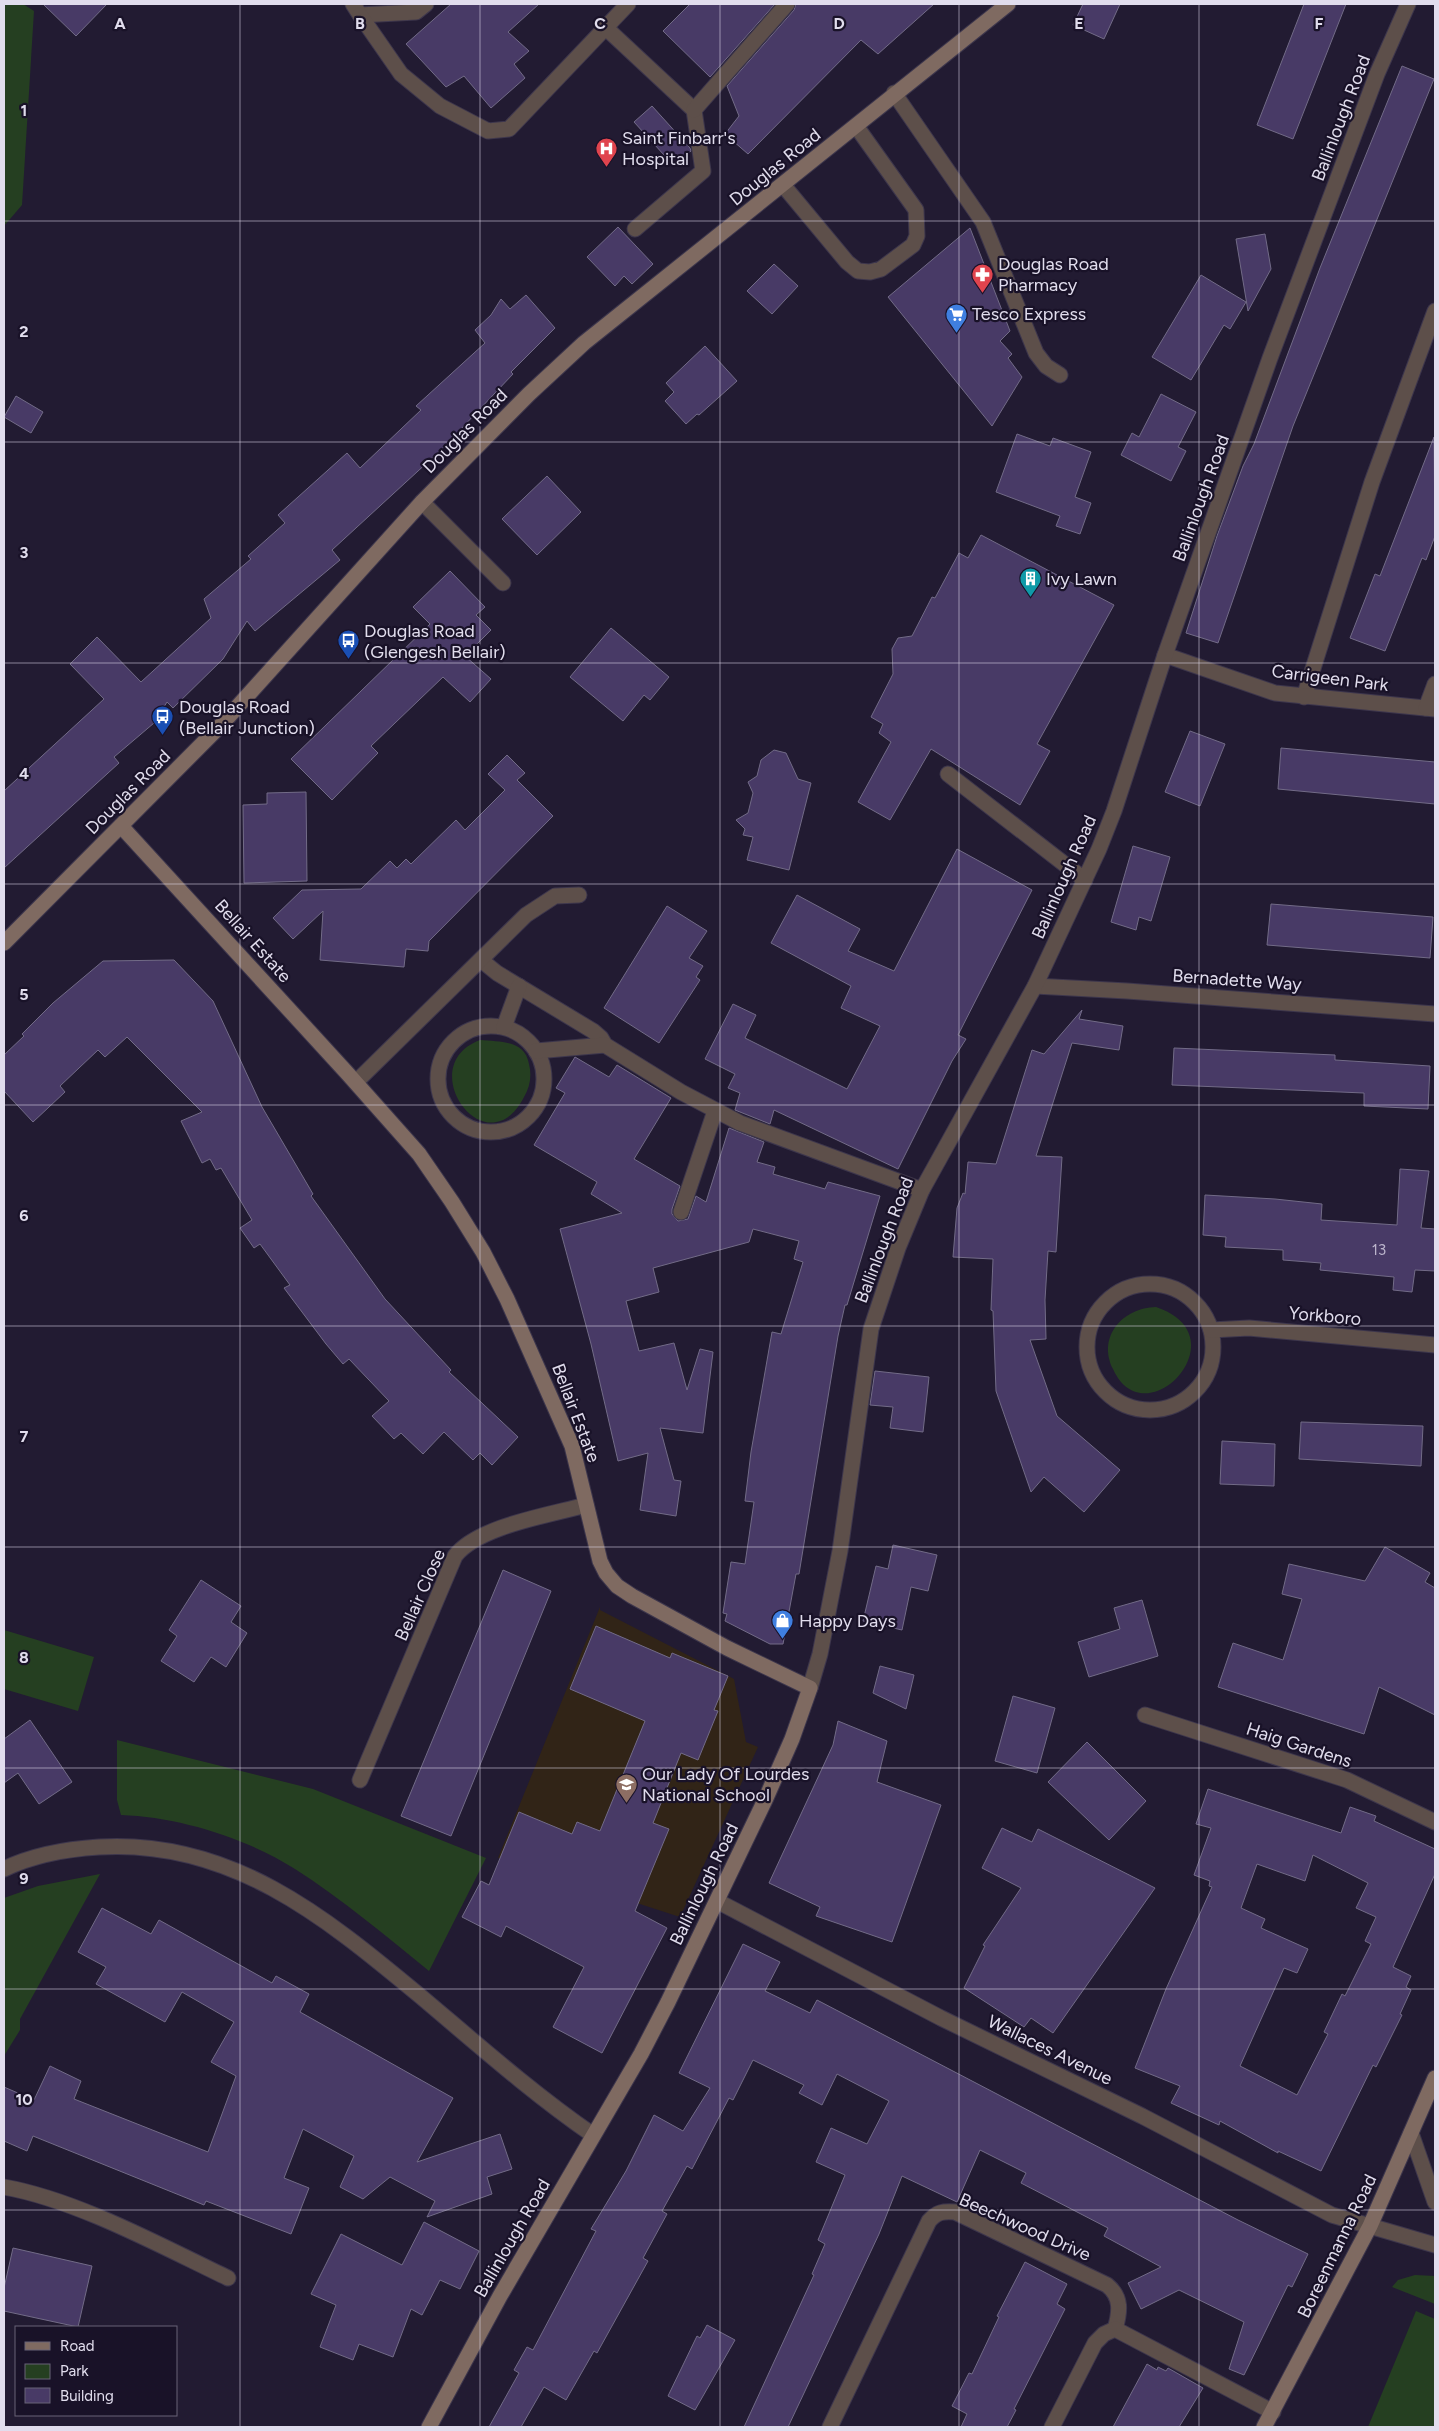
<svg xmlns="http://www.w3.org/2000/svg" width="1439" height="2431" viewBox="0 0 1439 2431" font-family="Figtree,sans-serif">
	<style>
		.education { fill: #312417 }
		.green { fill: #253f21 }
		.building { fill: #483a66; stroke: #726b87; fill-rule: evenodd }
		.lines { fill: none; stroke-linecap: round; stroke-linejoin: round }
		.lane-casing { stroke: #3d364c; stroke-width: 17 }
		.street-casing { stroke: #3d364c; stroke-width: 17 }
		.secondary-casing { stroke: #3d364c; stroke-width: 17 }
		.lane { stroke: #5d4f4a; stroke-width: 15 }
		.street { stroke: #5d4f4a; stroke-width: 15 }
		.secondary { stroke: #7f6a61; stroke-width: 15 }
		.grid { fill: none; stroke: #e1dded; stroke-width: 1; stroke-opacity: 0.55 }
		.labels { text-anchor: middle; stroke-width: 4.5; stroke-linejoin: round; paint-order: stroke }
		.number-label { font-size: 15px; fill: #bbb4cb }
		.street-label { font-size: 18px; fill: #e1dded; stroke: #191228 }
		.poi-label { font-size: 18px; fill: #e1dded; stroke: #191228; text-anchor: start }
		.grid-label { font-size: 16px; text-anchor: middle; font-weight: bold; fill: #e1dded; stroke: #191228; stroke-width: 4.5; stroke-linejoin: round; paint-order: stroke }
	</style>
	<rect width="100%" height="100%" fill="#221b32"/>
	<polygon class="education" points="600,1607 600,1610 734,1679 746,1742 758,1747 680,1917 498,1858"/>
	<g class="green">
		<polygon points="4,4 23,4 34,11 22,205 4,226"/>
		<path d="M480 1040C501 1042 525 1040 529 1064 532 1076 530 1087 524 1097 487 1170 411 1066 480 1040Z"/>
		<path d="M1156 1307C1243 1336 1145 1440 1113 1369 1097 1336 1123 1308 1156 1307Z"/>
		<polygon points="4,1630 94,1657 78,1711 4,1689"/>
		<path d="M117 1740 313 1789 486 1858 429 1971C386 1936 342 1899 295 1869 246 1838 179 1817 121 1815L117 1800Z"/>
		<polygon points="100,1874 20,2019 20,2030 4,2056 4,1898 38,1886"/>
		<polygon points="1415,2275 1435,2276 1435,2304 1392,2287 1398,2280"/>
		<polygon points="1416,2311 1435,2319 1435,2427 1368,2427"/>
	</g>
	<g class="building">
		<polygon points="43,4 107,4 76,36"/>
		<polygon points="451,4 539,4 508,32 529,51 514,64 525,78 491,108 464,76 446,87 406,44"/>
		<polygon points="690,4 775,4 710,77 663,31"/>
		<polygon points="796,4 934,4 878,54 861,40 748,154 725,134 739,116 727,86 794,10"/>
		<polygon points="1083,4 1120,4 1104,39 1073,25"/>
		<polygon points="1304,4 1346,4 1293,139 1257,125"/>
		<polygon points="1402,66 1434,79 1293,426 1218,643 1186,633 1217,536 1243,466 1254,444 1320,268"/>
		<polygon points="652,106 690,148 691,151 674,166 634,122"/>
		<polygon points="618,227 653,264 632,284 624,276 615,286 587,257"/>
		<polygon points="970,228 1010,331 1000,341 1012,354 1008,358 1022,377 992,426 888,297"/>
		<polygon points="1265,234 1271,269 1248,311 1236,239"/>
		<polygon points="774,264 798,286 772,314 747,291"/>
		<polygon points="1201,275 1246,302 1230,329 1224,325 1191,380 1152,357"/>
		<polygon points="526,295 555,328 511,372 513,374 442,449 332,550 340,560 255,631 247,621 223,659 173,708 167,702 154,723 114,757 119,763 4,868 4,791 104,699 70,664 97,637 141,682 211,618 204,599 251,559 248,556 285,523 278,515 347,453 360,468 421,410 416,406 485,343 475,330 491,315 501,299 510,309"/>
		<polygon points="705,346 737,381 699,415 697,414 686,424 665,401 674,392 666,383"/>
		<polygon points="1161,394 1196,412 1178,447 1186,451 1171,481 1121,455 1132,433 1139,437"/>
		<polygon points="16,396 43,412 31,433 4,417"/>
		<polygon points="1017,434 1050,446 1053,438 1091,452 1075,497 1091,503 1080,534 1056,526 1060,516 996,492"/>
		<polygon points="1434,437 1435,536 1426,560 1422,558 1385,651 1350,638 1375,574 1380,576"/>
		<polygon points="547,476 581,512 537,555 502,519"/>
		<polygon points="981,535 1114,605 1037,744 1050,751 1020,805 931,749 890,820 858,802 891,742 879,733 883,724 871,717 893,674 892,649 898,638 912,636 932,597 935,598 959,553 968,558"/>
		<polygon points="450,571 485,607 476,615 491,630 465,656 491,679 470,702 443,677 371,746 378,753 332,800 291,759 430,624 413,607"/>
		<polygon points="611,628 669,677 650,700 644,695 623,721 570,677"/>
		<polygon points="1190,731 1225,744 1200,806 1165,792"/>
		<polygon points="1281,748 1435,762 1435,804 1278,789"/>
		<polygon points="774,750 786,753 798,779 811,783 789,870 747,860 753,837 743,835 745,829 736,820 748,813 753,793 748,782 757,776 761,760"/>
		<polygon points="507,755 525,773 517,780 553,816 429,941 428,951 406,949 404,967 320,960 323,911 293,939 273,918 302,890 361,889 390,861 397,868 406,859 411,864 456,820 465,830 505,790 488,774"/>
		<polygon points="306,792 307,881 244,883 243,805 267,804 267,793"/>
		<polygon points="1133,846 1170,857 1151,921 1139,917 1136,930 1111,922"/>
		<polygon points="957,849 1032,890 958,1035 966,1039 952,1061 898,1169 774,1110 770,1124 735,1110 740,1093 728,1088 735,1074 705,1059 733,1004 756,1015 745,1038 847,1089 880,1026 841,1008 851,986 771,943 797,895 860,929 848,951 894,971"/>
		<polygon points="1271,904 1433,917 1430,958 1267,945"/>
		<polygon points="667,906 707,931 689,958 703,966 696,977 700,980 659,1043 604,1008"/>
		<polygon points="174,960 213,1001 262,1107 313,1194 311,1196 385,1299 451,1370 449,1372 518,1437 492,1465 480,1453 473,1460 444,1432 423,1454 401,1433 394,1439 372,1416 389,1401 349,1359 343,1364 326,1344 284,1288 290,1285 260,1244 254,1248 240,1228 252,1220 221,1168 216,1170 210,1159 202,1163 181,1121 202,1112 127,1037 105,1057 98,1050 60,1086 65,1092 33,1122 4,1091 4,1055 24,1036 22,1034 53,1003 103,961"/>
		<polygon points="1082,1010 1079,1019 1123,1026 1119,1050 1072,1043 1036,1156 1062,1157 1056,1252 1048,1251 1045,1300 1046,1339 1030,1340 1057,1416 1120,1470 1084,1512 1044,1477 1031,1492 996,1391 993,1311 991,1310 993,1259 953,1257 957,1208 963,1193 965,1194 968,1162 996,1164 1032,1050 1044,1054"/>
		<polygon points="1174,1048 1335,1055 1335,1060 1430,1066 1428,1109 1364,1106 1364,1093 1172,1085"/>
		<polygon points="575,1057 609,1077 617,1065 671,1098 634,1159 680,1186 672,1209 672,1214 678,1221 688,1219 696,1196 706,1202 729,1128 764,1142 757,1162 775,1167 773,1174 825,1189 828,1182 880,1196 847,1305 845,1305 838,1336 799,1574 796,1574 783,1644 770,1644 725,1621 727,1614 723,1613 731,1562 745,1564 754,1502 745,1501 751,1452 772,1332 781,1334 803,1262 794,1259 799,1241 753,1229 749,1242 653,1268 659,1292 626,1301 639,1351 674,1343 687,1390 700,1349 713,1352 703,1433 660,1428 674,1480 681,1481 676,1516 640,1510 648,1453 618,1461 591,1344 560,1229 622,1213 591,1194 597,1182 534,1145 565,1093 556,1088"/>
		<polygon points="1400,1169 1429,1171 1421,1228 1435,1229 1435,1271 1415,1270 1412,1292 1393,1290 1394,1277 1320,1270 1321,1263 1283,1260 1283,1250 1225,1247 1226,1237 1203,1235 1205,1195 1275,1199 1322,1204 1321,1220 1397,1225"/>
		<polygon points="875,1371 929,1377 923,1432 890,1428 893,1407 870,1405"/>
		<polygon points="1301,1422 1423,1426 1421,1466 1299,1459"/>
		<polygon points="1222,1441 1275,1444 1274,1486 1220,1484"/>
		<polygon points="893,1545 937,1555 928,1591 911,1587 902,1630 863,1621 876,1566 888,1569"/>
		<polygon points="1385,1547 1430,1573 1425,1582 1435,1588 1435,1715 1379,1687 1364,1734 1218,1687 1233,1643 1283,1660 1302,1599 1282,1594 1289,1564 1365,1581"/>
		<polygon points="503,1570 551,1591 451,1836 401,1816"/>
		<polygon points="201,1580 241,1606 231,1622 247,1633 226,1667 211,1657 194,1682 161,1661 177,1636 169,1630"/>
		<polygon points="1142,1600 1158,1656 1089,1677 1078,1642 1120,1629 1114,1608"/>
		<polygon points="596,1626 670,1658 672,1653 728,1676 714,1710 718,1711 698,1760 681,1753 653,1823 669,1829 635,1911 667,1928 602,2053 553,2027 584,1967 506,1926 501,1937 462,1917 481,1881 489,1885 519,1812 572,1834 577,1822 600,1831 645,1721 570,1689"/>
		<polygon points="880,1666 914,1675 906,1709 873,1693"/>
		<polygon points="1013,1696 1055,1708 1037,1773 995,1761"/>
		<polygon points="30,1720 72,1782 39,1804 18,1773 4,1783 4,1739"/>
		<polygon points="838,1721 887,1741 877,1782 941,1805 892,1942 816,1916 820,1907 769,1883 833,1745"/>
		<polygon points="1087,1742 1146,1801 1109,1840 1048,1782"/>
		<path d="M1208 1789 1341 1833 1350 1807 1376 1816 1374 1821 1435 1849V1874L1393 1967 1411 1976 1406 1987 1411 1990 1400 2014 1402 2015 1376 2067 1373 2065 1321 2171 1278 2151V2153L1220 2121 1219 2125 1171 2103 1180 2086 1135 2068 1166 1989 1212 1887 1209 1886 1210 1881 1194 1875 1211 1828 1196 1824ZM1313 1855 1368 1883 1356 1908 1376 1917 1365 1941 1371 1944 1345 1996 1342 1994 1324 2032 1328 2034 1297 2095 1240 2066 1284 1968 1297 1973 1308 1949 1261 1928 1265 1919 1241 1908 1257 1864 1305 1881Z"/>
		<polygon points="1002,1828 1032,1842 1038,1829 1155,1888 1053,2033 1031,2018 1024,2027 964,1988 985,1946 983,1945 1021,1888 982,1868"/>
		<polygon points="102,1908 151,1934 159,1920 272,1983 276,1976 309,1994 300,2012 453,2098 417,2162 500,2134 512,2169 487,2177 492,2194 427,2217 435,2201 390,2177 363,2199 340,2187 354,2156 303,2129 284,2178 309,2188 291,2234 206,2201 204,2205 33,2136 27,2151 4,2141 4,2087 34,2100 50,2066 81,2081 74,2099 208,2152 236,2076 211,2062 234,2022 182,1992 165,2022 96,1984 106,1967 78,1952"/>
		<polygon points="743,1944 780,1962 765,1991 810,2013 817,2000 1238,2220 1308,2254 1292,2287 1288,2285 1244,2375 1229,2369 1244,2322 1179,2290 1141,2309 1128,2283 1161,2267 1104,2236 1108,2228 1021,2183 1026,2173 980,2150 957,2202 902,2176 879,2234 788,2427 744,2427 814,2275 812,2274 825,2244 818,2240 845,2175 816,2162 831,2128 867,2144 889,2101 837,2074 822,2105 799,2093 804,2085 753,2060 733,2100 729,2098 692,2169 687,2166 662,2211 667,2214 643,2258 648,2261 597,2353 594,2351 566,2400 544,2387 521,2427 489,2427 519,2373 514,2370 527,2347 533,2350 596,2231 591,2229 626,2171 654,2115 683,2131 710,2088 679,2073"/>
		<polygon points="424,2222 479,2251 460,2289 440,2280 422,2315 411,2309 393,2357 359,2344 353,2360 320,2347 336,2305 311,2294 341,2234 402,2265"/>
		<polygon points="13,2248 92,2266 78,2327 4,2311 4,2288"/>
		<polygon points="1025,2262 1067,2284 1057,2304 1065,2309 1014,2409 1016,2410 1007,2427 961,2427 967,2414 952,2406 969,2373 972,2374 999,2317 997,2316"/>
		<polygon points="707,2325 735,2340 695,2410 668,2396 697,2336 700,2338"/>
		<polygon points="1147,2364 1157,2370 1158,2367 1166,2371 1168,2368 1203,2388 1179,2427 1113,2427"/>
	</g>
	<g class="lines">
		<defs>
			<g id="lane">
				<polyline points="353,4 360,15 416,12 426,4"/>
				<polyline points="360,15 401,74 440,106 488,131 509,129 628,4"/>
				<polyline points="606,28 694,110 703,171 635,229"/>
				<polyline points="694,110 787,4"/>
				<polyline points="783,185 847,262 858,271 870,272 881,269 913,245 917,236 916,210 856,126"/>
				<polyline points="1304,697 1372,482 1435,311"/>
				<polyline points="948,774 1085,880"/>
				<polyline points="481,960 497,973 593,1031 601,1038 605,1045 681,1092 740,1123 922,1190"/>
				<circle cx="491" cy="1079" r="53"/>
				<polyline points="504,1027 519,986"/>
				<polyline points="536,1051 605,1045"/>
				<polyline points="681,1212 715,1111"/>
			</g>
			<g id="street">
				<polyline points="894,93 983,222 1036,353 1046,366 1060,375"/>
				<polyline points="422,502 503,583"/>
				<polyline points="1165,655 1275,693 1435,709"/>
				<polyline points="1426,708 1435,684"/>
				<polyline points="1035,986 1127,991 1435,1014"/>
				<polyline points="356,1082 526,915 555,896 579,895"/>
				<circle cx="1150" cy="1347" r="63"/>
				<polyline points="1211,1330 1249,1328 1435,1345"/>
				<polyline points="810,1688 820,1654 840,1551 871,1329 898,1248 922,1190 1035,986 1099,849 1114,811 1165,655 1270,358 1377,74 1408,4"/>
				<polyline points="1145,1715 1347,1780 1435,1822"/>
				<path d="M360 1780 455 1556C478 1526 550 1515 586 1505"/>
				<path d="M4 1869C33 1855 67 1849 99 1847 230 1839 324 1916 419 1995 476 2043 532 2093 593 2135"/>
				<polyline points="717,1901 941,2018 1142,2116 1332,2215 1435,2245"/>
				<polyline points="1411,2133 1435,2202"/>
				<path d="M4 2187C77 2200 161 2246 228 2278"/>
				<path d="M830 2427 929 2221C937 2212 943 2211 955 2212L1107 2285C1122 2297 1120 2312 1115 2329"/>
				<polyline points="1052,2427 1095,2343 1104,2334 1115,2329 1273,2412"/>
			</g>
			<g id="secondary">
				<polyline points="121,826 348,1074 419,1154 452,1202 483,1252 507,1299 572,1446 600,1561 606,1573 617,1586 632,1596 727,1648 810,1688 792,1739 766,1798 668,2002 641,2054 500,2296 429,2427"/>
				<polyline points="4,943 221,725 422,502 529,394 584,343 1008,4"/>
				<polyline points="1264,2427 1370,2226 1435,2078"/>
			</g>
		</defs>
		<use href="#lane" class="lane-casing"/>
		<use href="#street" class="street-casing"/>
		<use href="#secondary" class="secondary-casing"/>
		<use href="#lane" class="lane"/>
		<use href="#street" class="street"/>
		<use href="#secondary" class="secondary"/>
	</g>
	<path class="grid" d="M240 4V2427M480 4V2427M720 4V2427M959 4V2427M1199 4V2427M4 221H1435M4 442H1435M4 663H1435M4 884H1435M4 1105H1435M4 1326H1435M4 1547H1435M4 1768H1435M4 1989H1435M4 2210H1435"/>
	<defs>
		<symbol id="hospital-pin" viewBox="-11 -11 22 30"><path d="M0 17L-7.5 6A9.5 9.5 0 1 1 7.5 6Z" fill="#e0444e" stroke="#191228"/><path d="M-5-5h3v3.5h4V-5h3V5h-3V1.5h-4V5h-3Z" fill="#fff"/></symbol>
		<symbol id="pharmacy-pin" viewBox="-11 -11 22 30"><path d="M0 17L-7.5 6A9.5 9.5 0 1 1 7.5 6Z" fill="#e0444e" stroke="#191228"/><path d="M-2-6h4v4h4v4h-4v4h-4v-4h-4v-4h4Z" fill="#fff"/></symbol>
		<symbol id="supermarket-pin" viewBox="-11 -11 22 30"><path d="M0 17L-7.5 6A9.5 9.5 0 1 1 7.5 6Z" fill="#3f7fe0" stroke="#191228"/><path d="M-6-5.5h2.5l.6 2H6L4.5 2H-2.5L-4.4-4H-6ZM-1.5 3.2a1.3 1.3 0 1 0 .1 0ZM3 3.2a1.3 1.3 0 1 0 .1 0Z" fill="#fff"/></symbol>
		<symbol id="building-pin" viewBox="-11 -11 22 30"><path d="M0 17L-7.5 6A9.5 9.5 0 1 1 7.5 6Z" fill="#0f9aa8" stroke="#191228"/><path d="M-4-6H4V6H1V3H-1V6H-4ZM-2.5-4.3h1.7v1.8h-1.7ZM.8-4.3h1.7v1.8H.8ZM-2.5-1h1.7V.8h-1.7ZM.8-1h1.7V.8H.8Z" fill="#fff"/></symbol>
		<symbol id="bus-pin" viewBox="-11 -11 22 30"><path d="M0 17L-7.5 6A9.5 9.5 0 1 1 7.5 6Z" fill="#1a4fb4" stroke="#191228"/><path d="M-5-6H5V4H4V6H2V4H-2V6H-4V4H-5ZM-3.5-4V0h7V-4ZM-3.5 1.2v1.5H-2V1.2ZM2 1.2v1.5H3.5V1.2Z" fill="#fff"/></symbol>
		<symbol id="shop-pin" viewBox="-11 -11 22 30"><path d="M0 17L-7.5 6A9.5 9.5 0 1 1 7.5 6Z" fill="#3f7fe0" stroke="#191228"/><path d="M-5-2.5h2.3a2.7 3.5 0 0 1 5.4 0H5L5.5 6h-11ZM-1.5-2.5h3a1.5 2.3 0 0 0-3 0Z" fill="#fff"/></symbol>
		<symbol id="school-pin" viewBox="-11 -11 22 30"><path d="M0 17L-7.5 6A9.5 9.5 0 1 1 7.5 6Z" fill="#8d6e63" stroke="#191228"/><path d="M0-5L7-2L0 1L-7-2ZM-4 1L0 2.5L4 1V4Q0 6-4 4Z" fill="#fff"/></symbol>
	</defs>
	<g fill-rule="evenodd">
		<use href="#hospital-pin" x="594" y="136" width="25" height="34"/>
		<use href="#pharmacy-pin" x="970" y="262" width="25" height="34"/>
		<use href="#supermarket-pin" x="944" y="302" width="25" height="34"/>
		<use href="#building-pin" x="1018" y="566" width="25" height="34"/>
		<use href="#bus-pin" x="336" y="628" width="25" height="34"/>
		<use href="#bus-pin" x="150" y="704" width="25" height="34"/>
		<use href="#shop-pin" x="770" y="1608" width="25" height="34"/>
		<use href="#school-pin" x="614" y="1772" width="25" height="34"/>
	</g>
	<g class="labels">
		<g class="number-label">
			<text x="1379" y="1255">13</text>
		</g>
		<g class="street-label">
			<text transform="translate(1341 118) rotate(-69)" y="6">Ballinlough Road</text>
			<text transform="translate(775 167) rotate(-39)" y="6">Douglas Road</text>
			<text transform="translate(465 431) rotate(-45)" y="6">Douglas Road</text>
			<text transform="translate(1201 498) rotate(-70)" y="6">Ballinlough Road</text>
			<text transform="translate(1330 678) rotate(7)" y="6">Carrigeen Park</text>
			<text transform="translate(128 792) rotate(-45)" y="6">Douglas Road</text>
			<text transform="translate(1064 877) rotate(-66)" y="6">Ballinlough Road</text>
			<text transform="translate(253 941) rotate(48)" y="6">Bellair Estate</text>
			<text transform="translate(1237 980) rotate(4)" y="6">Bernadette Way</text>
			<text transform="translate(884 1240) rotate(-69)" y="6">Ballinlough Road</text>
			<text transform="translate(1325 1316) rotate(5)" y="6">Yorkboro</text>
			<text transform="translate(576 1413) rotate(69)" y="6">Bellair Estate</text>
			<text transform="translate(420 1595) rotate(-66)" y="6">Bellair Close</text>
			<text transform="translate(1299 1745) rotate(18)" y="6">Haig Gardens</text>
			<text transform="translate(704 1884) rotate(-64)" y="6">Ballinlough Road</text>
			<text transform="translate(1050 2050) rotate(26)" y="6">Wallaces Avenue</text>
			<text transform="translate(1025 2227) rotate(24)" y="6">Beechwood Drive</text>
			<text transform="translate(512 2238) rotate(-60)" y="6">Ballinlough Road</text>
			<text transform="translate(1337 2246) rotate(-64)" y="6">Boreenmanna Road</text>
		</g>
		<g class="poi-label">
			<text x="622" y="144">Saint Finbarr's<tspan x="622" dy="21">Hospital</tspan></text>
			<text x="998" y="270">Douglas Road<tspan x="998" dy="21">Pharmacy</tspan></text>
			<text x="972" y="320">Tesco Express</text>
			<text x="1046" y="585">Ivy Lawn</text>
			<text x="364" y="637">Douglas Road<tspan x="364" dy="21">(Glengesh Bellair)</tspan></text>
			<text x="179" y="713">Douglas Road<tspan x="179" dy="21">(Bellair Junction)</tspan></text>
			<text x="799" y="1627">Happy Days</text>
			<text x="642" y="1780">Our Lady Of Lourdes<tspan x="642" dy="21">National School</tspan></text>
		</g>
	</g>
	<g class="grid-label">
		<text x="120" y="29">A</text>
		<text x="360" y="29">B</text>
		<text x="600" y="29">C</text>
		<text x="839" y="29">D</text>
		<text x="1079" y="29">E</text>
		<text x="1319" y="29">F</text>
		<text x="24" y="116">1</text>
		<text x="24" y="337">2</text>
		<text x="24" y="558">3</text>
		<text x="24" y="779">4</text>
		<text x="24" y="1000">5</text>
		<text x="24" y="1221">6</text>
		<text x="24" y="1442">7</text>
		<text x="24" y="1663">8</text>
		<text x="24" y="1884">9</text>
		<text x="24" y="2105">10</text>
	</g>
	<rect width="1439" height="2431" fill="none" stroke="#e1dded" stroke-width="10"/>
	<rect x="15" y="2326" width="162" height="90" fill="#191228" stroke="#696377"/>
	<rect x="25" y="2342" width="25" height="8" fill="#7f6a61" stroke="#696377"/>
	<text x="60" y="2351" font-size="15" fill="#e1dded">Road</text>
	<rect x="25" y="2364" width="25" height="15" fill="#253f21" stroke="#696377"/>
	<text x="60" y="2376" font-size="15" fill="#e1dded">Park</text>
	<rect x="25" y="2388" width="25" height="15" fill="#483a66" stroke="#696377"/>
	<text x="60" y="2401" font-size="15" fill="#e1dded">Building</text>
</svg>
